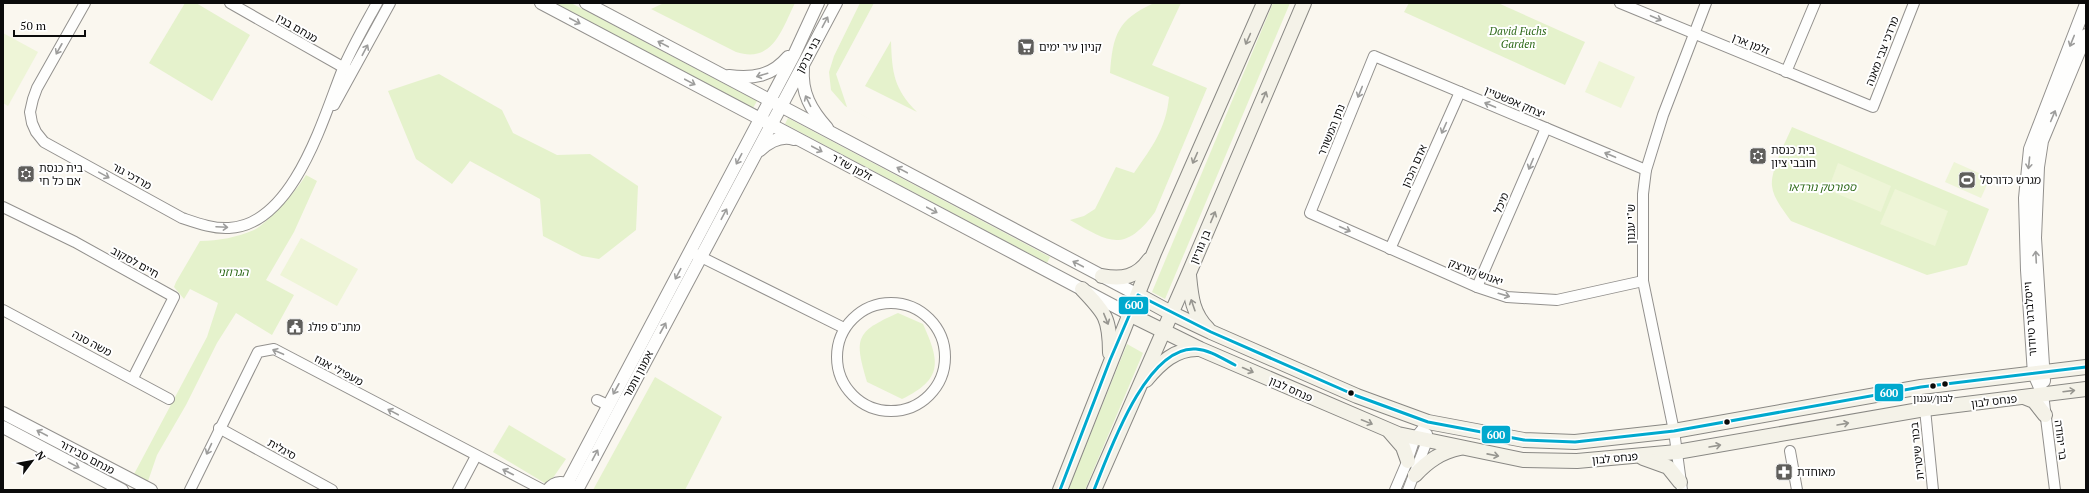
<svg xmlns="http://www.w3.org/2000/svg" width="2089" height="493" viewBox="0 0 2089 493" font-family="'PT Serif','Noto Sans Hebrew',serif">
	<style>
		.green { fill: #e5f2cc }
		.pitch { fill: #eef5d7 }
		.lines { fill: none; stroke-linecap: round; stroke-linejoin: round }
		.minor-casing { stroke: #93918e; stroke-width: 12 }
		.tertiary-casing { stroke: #93918e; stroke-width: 14 }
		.secondary-casing { stroke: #898884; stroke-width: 16 }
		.minor { stroke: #fefefd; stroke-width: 10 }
		.tertiary { stroke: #fefefd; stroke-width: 12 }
		.secondary { stroke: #f4f2e8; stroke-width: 14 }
		.bus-1-casing { stroke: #fff; stroke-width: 6 }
		.bus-1 { stroke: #00a9ce; stroke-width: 3 }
		.oneway { stroke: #9d9d9c }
		.oneway2 { stroke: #979690 }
		.bus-dot { fill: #0b0b0b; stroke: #fff; stroke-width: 1.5 }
		.labels { text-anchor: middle; stroke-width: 4; stroke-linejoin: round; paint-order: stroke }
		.bus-label { font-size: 10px; fill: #0b0b0b; stroke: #fff }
		.street-label { font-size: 11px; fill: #0b0b0b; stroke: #fff }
		.park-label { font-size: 11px; font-style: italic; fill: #2c6817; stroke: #fff }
		.poi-label { font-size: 11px; fill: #0b0b0b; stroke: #fff; text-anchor: start }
		.line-badge { stroke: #fff; stroke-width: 1.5 }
		.badge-label { font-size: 11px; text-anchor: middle; font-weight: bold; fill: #fff }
	</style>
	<rect width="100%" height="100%" fill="#faf7ef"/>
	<g class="green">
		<polygon points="185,3 196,3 250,35 212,101 149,63"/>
		<polygon points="555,3 571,3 757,101 753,108"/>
		<path d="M664 3H795C782 29 773 64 736 52L651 9Z"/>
		<polygon points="860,3 874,3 836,74 847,107 923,147 845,106 831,90 829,72 834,56"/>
		<path d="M1154 3H1181L1152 65 1207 88 1155 212C1124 254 1109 242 1070 220L1084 216 1095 209 1116 167 1134 173C1152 147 1166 129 1169 97L1110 73C1113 35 1117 20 1154 3Z"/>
		<polygon points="1273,3 1290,3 1165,299 1152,292"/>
		<polygon points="1409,3 1498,3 1585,42 1565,85 1404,12"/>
		<path d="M891 41C892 73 894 89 917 112L865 86Z"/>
		<polygon points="439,74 502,110 513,133 557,155 590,154 638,186 636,230 599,259 582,256 543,236 540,199 470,161 452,184 416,159 388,91"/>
		<polygon points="788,118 1050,257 1047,263 785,124"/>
		<path d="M1792 127 1989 209 1967 265 1927 275 1791 221C1784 211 1773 198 1772 186 1770 171 1786 141 1792 127Z"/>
		<path d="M306 175 317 181 294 232 266 280 294 295 272 335 236 313 217 343 186 405 157 455 146 487 133 476 207 337 218 303 190 289 184 299 174 287 176 282 200 241C219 241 237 237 254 230 268 223 298 189 306 175Z"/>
		<path d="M898 313 923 324C940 362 943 379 902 399L867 382C854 338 855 332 898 313Z"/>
		<polygon points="1127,344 1143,353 1085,490 1068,490"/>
		<polygon points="655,377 722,417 685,490 593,490"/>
		<polygon points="509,425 566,459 548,485 493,452"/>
	</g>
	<g class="pitch">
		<polygon points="3,33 38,52 8,106 3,103"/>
		<polygon points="1599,61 1635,77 1621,108 1585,92"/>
		<polygon points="1954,162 1990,178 1981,198 1945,182"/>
		<polygon points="1838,163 1891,186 1881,212 1828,190"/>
		<polygon points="1895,189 1948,211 1935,246 1880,224"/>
		<polygon points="301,238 358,269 337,306 280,275"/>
	</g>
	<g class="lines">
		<defs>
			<g id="minor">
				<path d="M85 3 37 88 33 99 30 112 32 123 36 132 44 142 182 218C197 223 213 229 229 228 293 225 323 119 342 71 352 47 365 25 377 3"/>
				<polyline points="230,3 348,70"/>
				<polyline points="1620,3 1873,107 1914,3"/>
				<polyline points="1786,72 1815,3"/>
				<polyline points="334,105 390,3"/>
				<polyline points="3,207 75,242 174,297 133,378"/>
				<polyline points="1390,249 1460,92"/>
				<polyline points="695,254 844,328"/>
				<polyline points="1643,281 1557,300 1507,297 1477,287 1310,213 1374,56 1646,170"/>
				<polyline points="1477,287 1546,128"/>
				<circle cx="891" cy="357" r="54"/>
				<polyline points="3,310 169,399"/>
				<polyline points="2043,394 2055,490"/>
				<polyline points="597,400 608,405"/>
				<polyline points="1925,409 1933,490"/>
				<polyline points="219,428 332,490"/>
				<polyline points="1790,451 1797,490"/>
				<polyline points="190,490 258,352 274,349 543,490"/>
				<polyline points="458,490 476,456"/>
				<polyline points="1395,490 1407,462 1415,438 1428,422"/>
				<polyline points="1408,490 1427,441 1427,434"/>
				<polyline points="1682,490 1674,431 1643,281 1643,194 1646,170 1663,115 1706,3"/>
			</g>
			<g id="tertiary">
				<polyline points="541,3 1129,314"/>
				<polyline points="586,3 1138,295"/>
				<path d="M803 68C801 93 811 110 827 128"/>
				<path d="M729 76C753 79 772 76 788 57"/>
				<path d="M760 150C770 141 781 135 794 139"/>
				<polyline points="2044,381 2035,238 2038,167 2042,141 2086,35"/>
				<polyline points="2043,394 2034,374 2027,270 2025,198 2030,149 2086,4"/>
				<polyline points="3,413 151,490"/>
				<polyline points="3,427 122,490"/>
				<polyline points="567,484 794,55 818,3"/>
				<path d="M548 490C555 481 565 481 574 488"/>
				<polyline points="577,490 836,3"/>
			</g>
			<g id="secondary">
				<path d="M1189 275C1191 296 1192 313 1208 329"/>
				<path d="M1102 276C1122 280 1137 277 1149 260"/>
				<path d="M1082 289C1105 313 1110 318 1110 353"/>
				<polyline points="1138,295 1171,313 1211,332 1357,396 1428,422 1524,440 1575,442 1674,431 1921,387 2086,367"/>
				<polyline points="1129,314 1200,349 1398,434 1523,460 1577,461 1677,452 1925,409 2086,389"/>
				<path d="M1146 380C1160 363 1176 348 1199 349"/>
				<polyline points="2024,397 2034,401 2045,415"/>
				<polyline points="1390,432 1403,447 1408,461"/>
				<polyline points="1643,458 1668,467 1680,482"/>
				<path d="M1415 475C1428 461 1441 452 1460 448"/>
				<polyline points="1060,490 1154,253 1264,3"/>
				<polyline points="1094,490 1189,273 1304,3"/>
			</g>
		</defs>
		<use href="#minor" class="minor-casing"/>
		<use href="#tertiary" class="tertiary-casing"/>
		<use href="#secondary" class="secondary-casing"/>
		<use href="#minor" class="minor"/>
		<use href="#tertiary" class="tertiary"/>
		<use href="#secondary" class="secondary"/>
		<defs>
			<g id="bus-1">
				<polyline points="1060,490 1110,360 1138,295 1211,332 1357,396 1428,422 1524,440 1575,442 1674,431 1921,387 2086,367"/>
				<path d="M1094 490C1109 453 1146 345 1196 349 1210 350 1223 359 1235 365"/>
			</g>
		</defs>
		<use href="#bus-1" class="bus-1-casing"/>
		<use href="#bus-1" class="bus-1"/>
	</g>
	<defs><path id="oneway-shaft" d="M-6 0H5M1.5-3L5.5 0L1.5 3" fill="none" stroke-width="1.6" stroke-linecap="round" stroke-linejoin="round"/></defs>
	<g class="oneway">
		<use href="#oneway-shaft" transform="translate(1656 18) rotate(23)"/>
		<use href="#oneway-shaft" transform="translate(575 21) rotate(28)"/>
		<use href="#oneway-shaft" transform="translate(825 22) rotate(-62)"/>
		<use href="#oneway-shaft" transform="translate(2072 41) rotate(112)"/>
		<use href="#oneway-shaft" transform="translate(663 44) rotate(-152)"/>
		<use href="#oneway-shaft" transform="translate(59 49) rotate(119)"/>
		<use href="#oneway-shaft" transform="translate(365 50) rotate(-62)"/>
		<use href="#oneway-shaft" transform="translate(762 75) rotate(163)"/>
		<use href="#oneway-shaft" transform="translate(690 82) rotate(28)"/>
		<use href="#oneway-shaft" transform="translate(1360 92) rotate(112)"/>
		<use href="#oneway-shaft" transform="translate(808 101) rotate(-116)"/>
		<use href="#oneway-shaft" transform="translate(1490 105) rotate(-157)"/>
		<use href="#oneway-shaft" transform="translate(2053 116) rotate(-67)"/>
		<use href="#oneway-shaft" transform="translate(1444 128) rotate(114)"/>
		<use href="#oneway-shaft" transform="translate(817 149) rotate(28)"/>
		<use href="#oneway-shaft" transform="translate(1610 155) rotate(-157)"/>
		<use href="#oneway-shaft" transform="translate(739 159) rotate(118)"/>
		<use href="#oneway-shaft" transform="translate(2029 163) rotate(96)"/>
		<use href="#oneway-shaft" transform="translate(1531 164) rotate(113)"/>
		<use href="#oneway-shaft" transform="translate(902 170) rotate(-152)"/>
		<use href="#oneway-shaft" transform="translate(104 175) rotate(29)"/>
		<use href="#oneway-shaft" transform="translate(932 210) rotate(28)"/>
		<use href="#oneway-shaft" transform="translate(724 214) rotate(-62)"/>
		<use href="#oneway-shaft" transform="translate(222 227) rotate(3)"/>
		<use href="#oneway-shaft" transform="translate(1345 229) rotate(24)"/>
		<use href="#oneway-shaft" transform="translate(2036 257) rotate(-93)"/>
		<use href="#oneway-shaft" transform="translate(1078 264) rotate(-152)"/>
		<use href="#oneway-shaft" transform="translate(678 274) rotate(118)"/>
		<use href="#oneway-shaft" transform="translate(1504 295) rotate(16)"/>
		<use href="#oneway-shaft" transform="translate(663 328) rotate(-61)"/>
		<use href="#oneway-shaft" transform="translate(278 352) rotate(-157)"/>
		<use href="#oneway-shaft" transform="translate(616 389) rotate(119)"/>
		<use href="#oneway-shaft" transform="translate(393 412) rotate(-152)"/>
		<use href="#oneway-shaft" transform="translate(42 433) rotate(-152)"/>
		<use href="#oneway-shaft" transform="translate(209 449) rotate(115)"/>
		<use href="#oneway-shaft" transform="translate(595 455) rotate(-62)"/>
		<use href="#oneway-shaft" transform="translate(74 465) rotate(28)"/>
		<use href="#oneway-shaft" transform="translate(508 472) rotate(-153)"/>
	</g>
	<g class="oneway2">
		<use href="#oneway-shaft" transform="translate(1248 39) rotate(114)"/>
		<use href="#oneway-shaft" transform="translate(1264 97) rotate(-67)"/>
		<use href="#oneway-shaft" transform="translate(1195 158) rotate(114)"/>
		<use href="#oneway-shaft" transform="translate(1213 217) rotate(-67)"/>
		<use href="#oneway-shaft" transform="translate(1193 305) rotate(-109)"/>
		<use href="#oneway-shaft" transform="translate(1106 319) rotate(68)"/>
		<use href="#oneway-shaft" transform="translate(1248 370) rotate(24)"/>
		<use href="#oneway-shaft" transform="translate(2069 391) rotate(-7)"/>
		<use href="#oneway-shaft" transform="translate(1367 422) rotate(22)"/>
		<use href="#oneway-shaft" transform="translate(1843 424) rotate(-10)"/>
		<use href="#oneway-shaft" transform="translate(1715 446) rotate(-10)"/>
		<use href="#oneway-shaft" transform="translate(1493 455) rotate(11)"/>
	</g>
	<defs>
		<symbol id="supermarket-square" viewBox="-11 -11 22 22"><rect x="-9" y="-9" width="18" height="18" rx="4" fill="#5f5e5b" stroke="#fff"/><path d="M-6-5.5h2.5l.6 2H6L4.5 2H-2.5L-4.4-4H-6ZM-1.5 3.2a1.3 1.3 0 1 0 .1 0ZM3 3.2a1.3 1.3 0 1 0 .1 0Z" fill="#fff"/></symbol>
		<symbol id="synagogue-square" viewBox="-11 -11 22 22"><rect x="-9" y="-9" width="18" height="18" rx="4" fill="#5f5e5b" stroke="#fff"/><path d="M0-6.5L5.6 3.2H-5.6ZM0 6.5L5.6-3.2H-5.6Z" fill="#fff"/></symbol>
		<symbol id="stadium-square" viewBox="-11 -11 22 22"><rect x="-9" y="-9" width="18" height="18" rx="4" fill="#5f5e5b" stroke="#fff"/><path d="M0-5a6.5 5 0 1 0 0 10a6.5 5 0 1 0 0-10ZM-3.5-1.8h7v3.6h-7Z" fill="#fff"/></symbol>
		<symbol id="civic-square" viewBox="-11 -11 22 22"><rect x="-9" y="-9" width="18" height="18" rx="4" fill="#5f5e5b" stroke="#fff"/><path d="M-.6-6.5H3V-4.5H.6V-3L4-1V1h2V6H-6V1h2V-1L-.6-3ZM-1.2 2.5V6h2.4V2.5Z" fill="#fff"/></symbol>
		<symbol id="pharmacy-square" viewBox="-11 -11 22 22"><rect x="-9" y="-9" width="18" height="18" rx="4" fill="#5f5e5b" stroke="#fff"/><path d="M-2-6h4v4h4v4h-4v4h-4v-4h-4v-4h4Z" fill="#fff"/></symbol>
	</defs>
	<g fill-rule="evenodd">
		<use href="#supermarket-square" x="1016" y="37" width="20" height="20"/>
		<use href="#synagogue-square" x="1748" y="146" width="20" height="20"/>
		<use href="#synagogue-square" x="16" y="164" width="20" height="20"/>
		<use href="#stadium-square" x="1957" y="170" width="20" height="20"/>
		<use href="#civic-square" x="285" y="317" width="20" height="20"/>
		<use href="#pharmacy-square" x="1774" y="462" width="20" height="20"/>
	</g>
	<g class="bus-dot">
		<circle cx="1945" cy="384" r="3.5"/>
		<circle cx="1933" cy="386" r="3.5"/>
		<circle cx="1351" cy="393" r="3.5"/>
		<circle cx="1727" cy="422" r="3.5"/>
	</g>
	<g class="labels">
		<g class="bus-label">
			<text x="1933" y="402">לבון/עגנון</text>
		</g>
		<g class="street-label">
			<text transform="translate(297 28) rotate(30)" y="4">מנחם בגין</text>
			<text transform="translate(1751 44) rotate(22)" y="4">זלמן ארן</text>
			<text transform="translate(1882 51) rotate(-69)" y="4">מרדכי צבי מאנה</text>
			<text transform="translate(808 55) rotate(-62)" y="4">בני ברמן</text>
			<text transform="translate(1515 102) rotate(23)" y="4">יצחק אפשטיין</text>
			<text transform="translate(1331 130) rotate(-68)" y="4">נתן המשורר</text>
			<text transform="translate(1414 166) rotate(-66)" y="4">אדם הכהן</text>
			<text transform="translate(852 167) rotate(28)" y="4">זלמן שז"ר</text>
			<text transform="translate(132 176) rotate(29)" y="4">מרדכי גור</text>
			<text transform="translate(1501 203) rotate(-67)" y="4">מיכל</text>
			<text transform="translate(1631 224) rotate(-90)" y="4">ש"י עגנון</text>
			<text transform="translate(1200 247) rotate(-67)" y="4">בן גוריון</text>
			<text transform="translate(135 262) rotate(29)" y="4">חיים לסקוב</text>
			<text transform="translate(1476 272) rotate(21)" y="4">יאנוש קורצק</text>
			<text transform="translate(2030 319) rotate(-94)" y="4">וייסלברגר טיודור</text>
			<text transform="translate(92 343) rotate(28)" y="4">משה סנה</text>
			<text transform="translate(339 370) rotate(28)" y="4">מעפילי אגוז</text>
			<text transform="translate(638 374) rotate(-62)" y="4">אמנון ותמר</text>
			<text transform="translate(1291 389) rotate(24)" y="4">פנחס לבון</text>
			<text transform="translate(1994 401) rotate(-7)" y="4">פנחס לבון</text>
			<text transform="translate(2061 440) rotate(83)" y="4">בר יהודה</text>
			<text transform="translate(282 449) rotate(29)" y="4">סיגלית</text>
			<text transform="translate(1917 451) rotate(-96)" y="4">בכור שיטרית</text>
			<text transform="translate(87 457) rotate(28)" y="4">מנחם סבידור</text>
			<text transform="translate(1615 458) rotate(-5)" y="4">פנחס לבון</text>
		</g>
		<g class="park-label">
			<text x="1518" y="35">David Fuchs<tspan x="1518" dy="13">Garden</tspan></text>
			<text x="1822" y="191">ספורטק נורדאו</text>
			<text x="233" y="276">הגרוזני</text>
		</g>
		<g class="poi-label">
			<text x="1039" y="51">קניון עיר ימים</text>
			<text x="1771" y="154">בית כנסת<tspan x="1771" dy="13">חובבי ציון</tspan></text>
			<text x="39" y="172">בית כנסת<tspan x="39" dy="13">אם כל חי</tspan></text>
			<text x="1980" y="184">מגרש כדורסל</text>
			<text x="308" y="331">מתנ"ס פולג</text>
			<text x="1797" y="476">מאוחדת</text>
		</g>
	</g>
	<g class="line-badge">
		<rect x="1118" y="296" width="31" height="19" rx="4" fill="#00a9ce"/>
		<rect x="1874" y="383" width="30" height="19" rx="4" fill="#00a9ce"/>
		<rect x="1481" y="425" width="30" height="19" rx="4" fill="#00a9ce"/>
	</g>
	<g class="badge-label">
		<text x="1134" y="309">600</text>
		<text x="1889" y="397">600</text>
		<text x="1496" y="439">600</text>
	</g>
	<rect width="2089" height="493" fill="none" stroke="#0b0b0b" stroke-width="8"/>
	<g transform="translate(32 461) rotate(58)" stroke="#ffffff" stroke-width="3" paint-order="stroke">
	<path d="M0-3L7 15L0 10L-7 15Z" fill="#0b0b0b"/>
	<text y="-6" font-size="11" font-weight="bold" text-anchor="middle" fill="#0b0b0b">N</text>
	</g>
	<path d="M14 30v6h71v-6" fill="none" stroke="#0b0b0b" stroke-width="2"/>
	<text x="20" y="30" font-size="12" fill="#0b0b0b" stroke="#ffffff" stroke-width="3" paint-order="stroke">50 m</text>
</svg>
